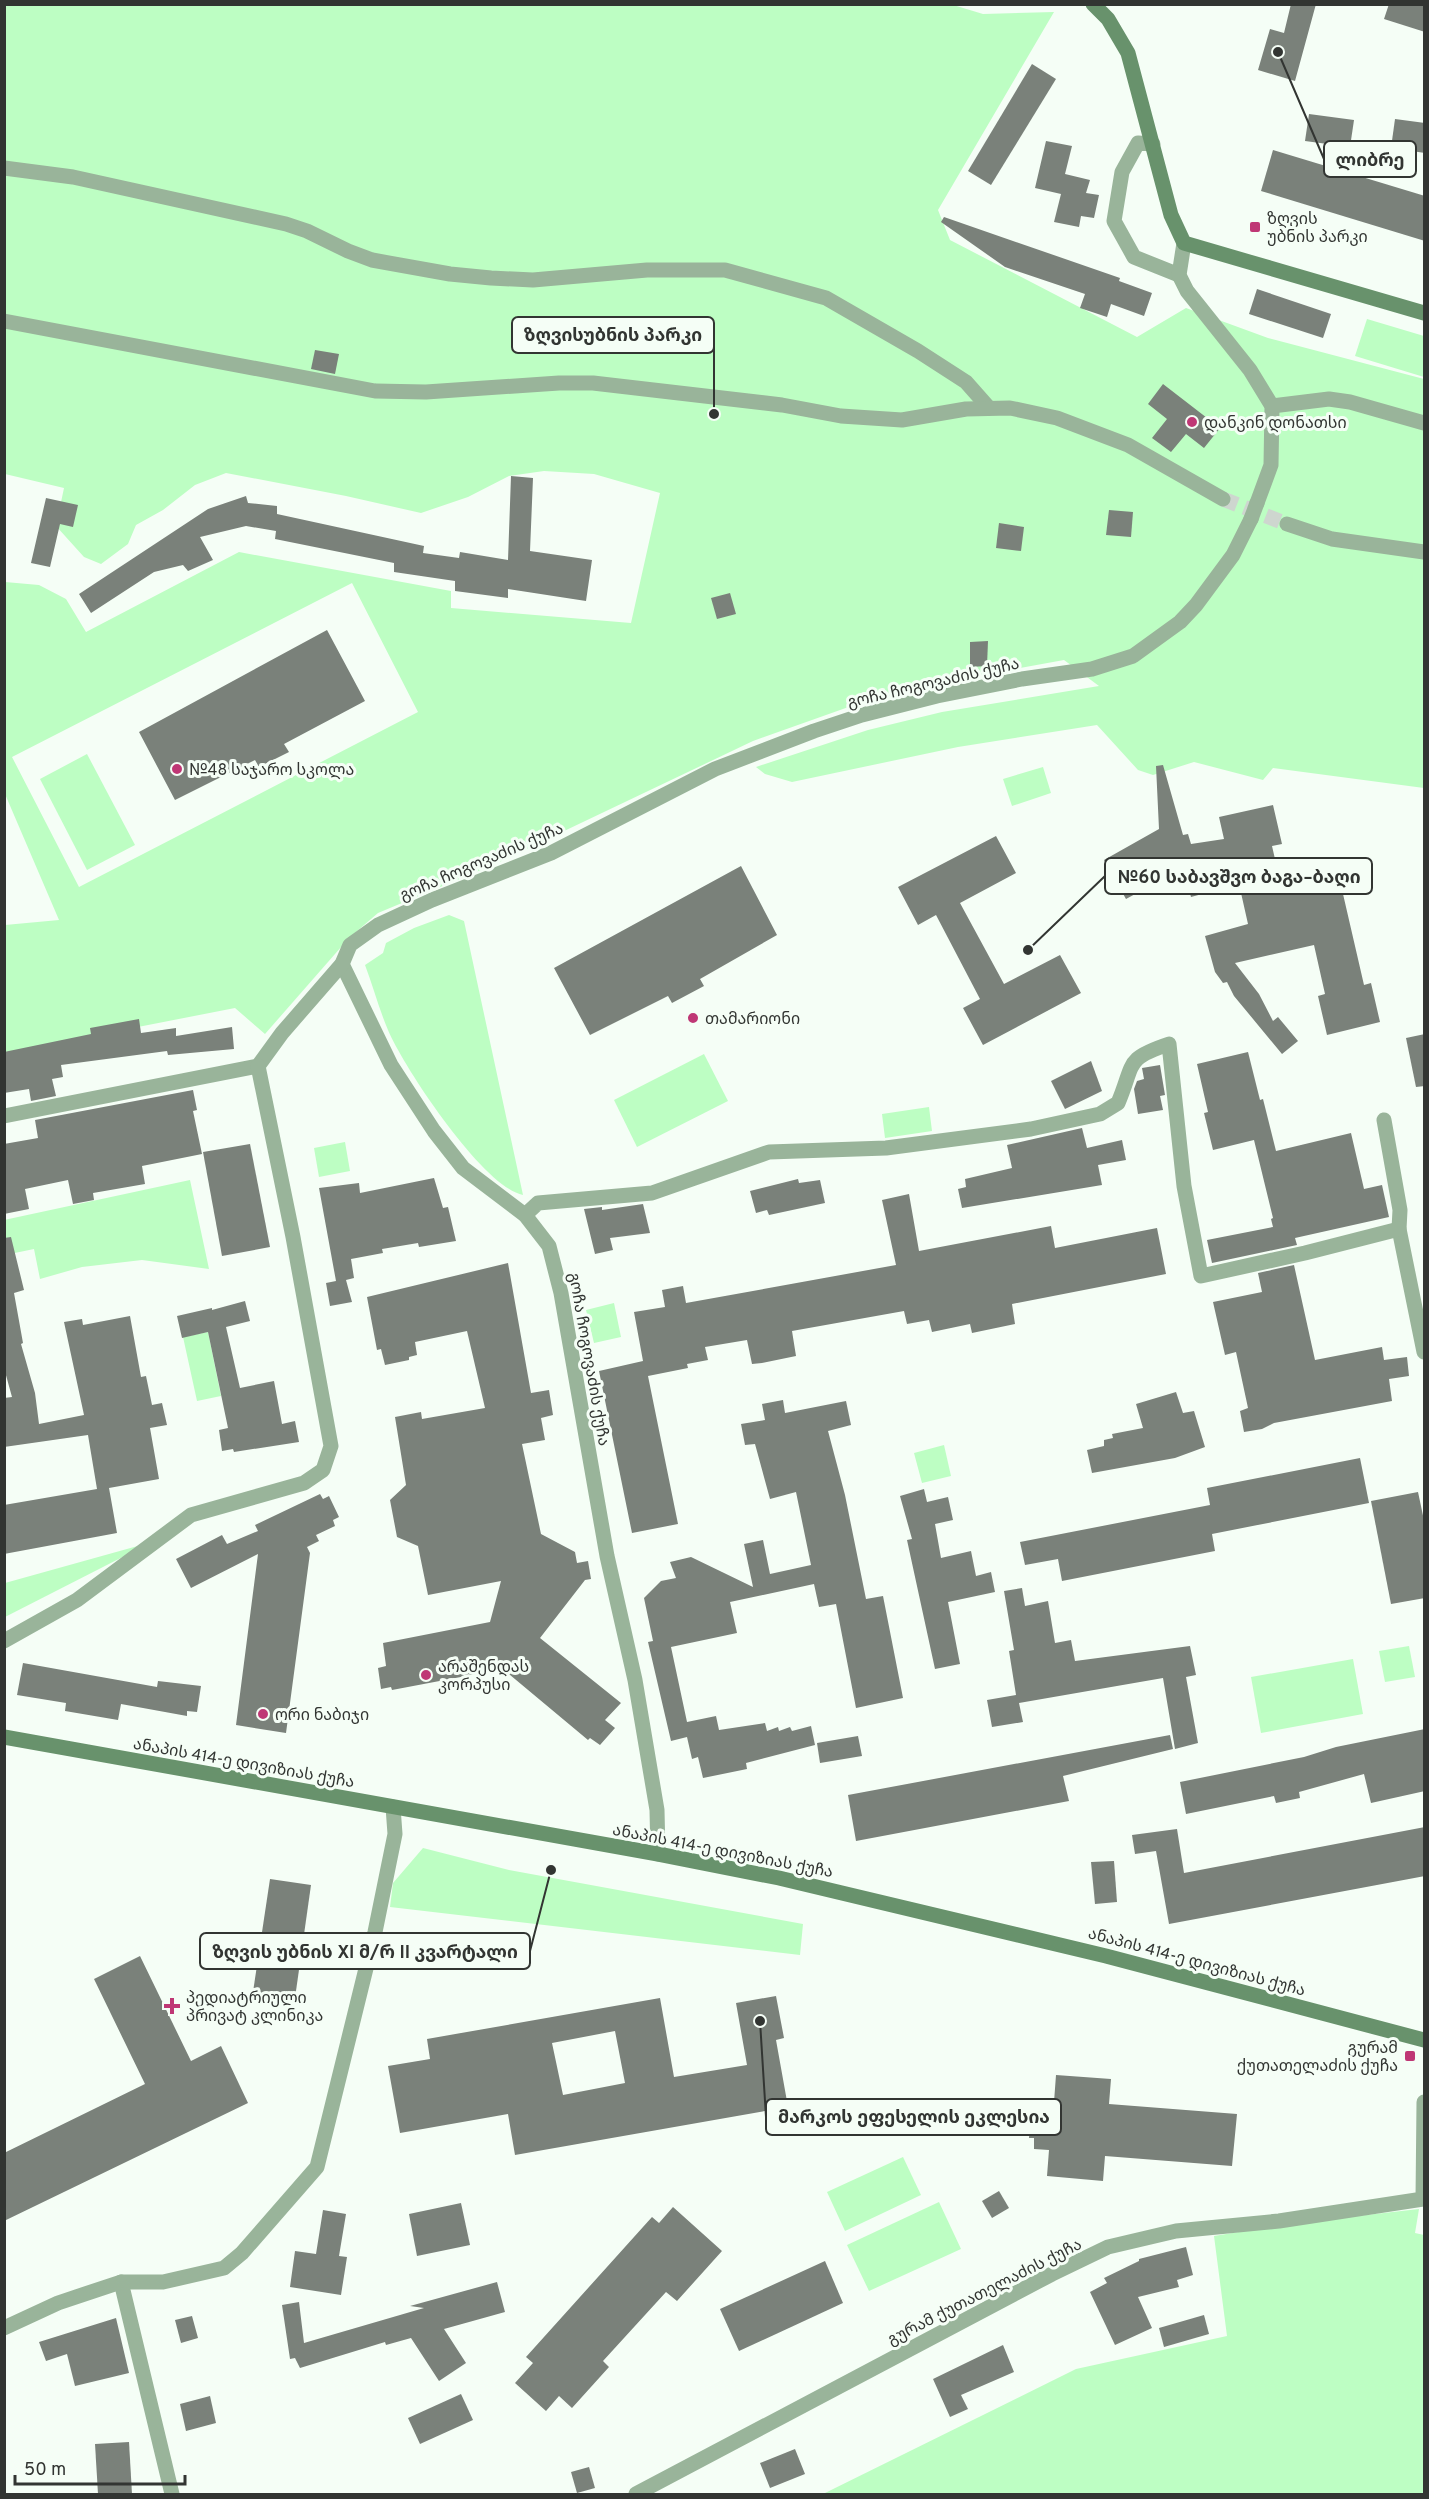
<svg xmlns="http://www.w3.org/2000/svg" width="1429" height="2499" viewBox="0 0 1429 2499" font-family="Overpass,'Noto Sans Georgian',sans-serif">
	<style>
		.green { fill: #bdfec3; fill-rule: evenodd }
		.building { fill: #7a817a; fill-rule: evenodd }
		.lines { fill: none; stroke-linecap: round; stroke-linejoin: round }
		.street-tunnel { stroke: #ced6cf; stroke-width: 15; stroke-dasharray: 15 8; stroke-linecap: butt }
		.street { stroke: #99b49a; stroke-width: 15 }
		.secondary { stroke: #68926c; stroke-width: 15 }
		.street-bridge { stroke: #99b49a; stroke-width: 15 }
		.poi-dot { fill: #bf3775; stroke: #f5fef6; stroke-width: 2 }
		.labels { text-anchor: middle; stroke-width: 6; stroke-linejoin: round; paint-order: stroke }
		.poi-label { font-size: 16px; fill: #323532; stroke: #f5fef6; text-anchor: start }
		.street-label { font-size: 16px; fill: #323532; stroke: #f5fef6 }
		.leader { fill: none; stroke: #323532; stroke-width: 2 }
		.callout-dot { fill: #323532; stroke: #f5fef6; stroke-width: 2 }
		.callout { fill: #f5fef6; stroke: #323532; stroke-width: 2 }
		.callout-label { font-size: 18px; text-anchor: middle; font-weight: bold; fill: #323532 }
	</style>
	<rect width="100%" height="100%" fill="#f5fef6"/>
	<g class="green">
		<path d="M950 4 983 14 1054 12 938 210 950 240 1137 337 1186 308 1268 338 1424 379V788L1273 768 1263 780 1194 762 1153 775 1138 770 1097 725 958 747 792 782 765 774 756 767 868 730 942 712 1099 686 1064 660 944 682 857 704 753 741 493 865 378 913 349 938 265 1034 235 1008 5 1053V925L59 920 5 794V582L39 585 66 599 86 632 239 552 451 591V608L631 623 660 493 594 474 544 471 509 476 468 497 421 513 346 496 226 473 195 485 163 510 136 525 128 544 101 564 84 557 56 526 64 488 5 474V5ZM352 583 418 712 79 887 12 757Z"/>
		<polygon points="1367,319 1424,336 1424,377 1355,356"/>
		<polygon points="87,754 135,845 87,870 40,779"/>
		<polygon points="1043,767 1051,793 1012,806 1003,779"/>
		<path d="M449 915 464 921 523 1195C484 1188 404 1068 388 1030 379 1009 373 986 365 965L383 953 386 943 414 928Z"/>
		<polygon points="704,1054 728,1101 637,1147 614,1100"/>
		<polygon points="929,1107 932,1131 885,1138 882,1114"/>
		<polygon points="345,1142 350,1171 319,1177 314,1148"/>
		<polygon points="190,1180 209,1269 142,1260 82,1267 40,1279 34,1249 5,1255 4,1220"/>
		<polygon points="614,1303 621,1337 594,1343 586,1310"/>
		<polygon points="208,1332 221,1396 197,1401 183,1337"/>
		<polygon points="944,1445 951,1476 922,1483 914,1453"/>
		<polygon points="152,1542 5,1617 5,1583"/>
		<polygon points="1409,1646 1415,1677 1385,1682 1379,1651"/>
		<polygon points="1353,1659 1363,1714 1261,1733 1251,1677"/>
		<polygon points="423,1848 509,1870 803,1924 800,1955 390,1907 393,1883"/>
		<polygon points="903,2157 921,2195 845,2231 827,2192"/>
		<polygon points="939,2202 961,2249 869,2291 847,2245"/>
		<polygon points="1419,2209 1415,2233 1424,2235 1424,2494 823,2494 1076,2369 1227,2336 1214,2236 1287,2224"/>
	</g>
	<g class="building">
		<polygon points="1291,4 1316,4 1295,81 1258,70 1270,29 1284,33"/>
		<polygon points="1389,4 1425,4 1425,32 1384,19"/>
		<polygon points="1032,64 1056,79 991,185 968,171"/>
		<polygon points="1309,114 1354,120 1350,147 1305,141"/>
		<polygon points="1395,119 1425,123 1425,153 1391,148"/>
		<polygon points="1046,141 1072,146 1065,174 1090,180 1086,193 1099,195 1094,218 1081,216 1079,227 1054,222 1061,194 1035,188"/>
		<polygon points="1273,150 1425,196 1425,241 1261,191"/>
		<polygon points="944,217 1120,278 1119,281 1152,293 1144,316 1111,304 1107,317 1080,308 1085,294 1005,267 941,222"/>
		<polygon points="1257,289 1331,314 1323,338 1249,314"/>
		<polygon points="315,350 339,354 335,374 311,369"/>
		<polygon points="1163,384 1220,428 1204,448 1186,434 1171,452 1152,438 1167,419 1148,404"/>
		<polygon points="511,476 533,478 530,551 592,560 586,601 508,589 508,598 455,591 455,581 394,572 394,563 275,539 276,531 246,526 200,537 213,560 188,571 183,565 154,572 91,613 79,594 208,509 246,496 248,503 277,506 277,514 424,546 423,553 459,558 460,552 508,560"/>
		<polygon points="46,498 78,505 73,527 60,524 50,567 31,563"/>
		<polygon points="1109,510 1133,512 1131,537 1106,535"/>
		<polygon points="999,523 1024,527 1021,551 996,548"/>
		<polygon points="730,593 736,614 717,619 711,598"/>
		<polygon points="327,630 365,701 284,744 289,752 259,767 255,760 175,800 139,732"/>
		<polygon points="988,641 987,666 970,667 970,642"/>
		<polygon points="1163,765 1183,835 1188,834 1191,844 1224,839 1219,817 1273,805 1282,844 1272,846 1283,894 1340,881 1364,985 1371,983 1380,1022 1327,1035 1318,996 1325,994 1314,945 1235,963 1259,994 1273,1021 1278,1017 1298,1041 1282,1054 1234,996 1227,982 1223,983 1215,972 1205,936 1248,924 1239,884 1191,897 1183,868 1126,899 1104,860 1159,829 1156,766"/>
		<polygon points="996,836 1016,873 960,903 1004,984 1060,955 1081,993 983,1045 963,1008 980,999 936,915 918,925 898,887"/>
		<polygon points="741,866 777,935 700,979 704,986 672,1003 668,996 590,1035 554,968"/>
		<polygon points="139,1019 141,1033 176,1028 176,1036 232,1027 234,1049 168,1055 167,1051 61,1065 63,1077 52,1079 56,1096 31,1101 29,1089 4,1093 4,1052 91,1034 90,1028"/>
		<polygon points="1425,1034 1425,1086 1416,1087 1406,1038"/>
		<polygon points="1248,1052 1260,1100 1263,1099 1276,1151 1351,1133 1364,1189 1382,1185 1389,1217 1295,1238 1297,1245 1212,1263 1207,1240 1273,1227 1271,1219 1273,1218 1254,1140 1213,1150 1204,1113 1208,1112 1197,1064"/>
		<polygon points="1091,1061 1102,1091 1065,1109 1051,1081"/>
		<polygon points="1160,1065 1165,1095 1160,1096 1163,1110 1138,1114 1134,1089 1137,1081 1144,1079 1142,1068"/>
		<polygon points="193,1090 197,1110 193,1111 202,1154 142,1166 145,1184 93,1193 94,1200 73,1204 68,1180 25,1189 29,1209 4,1214 4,1144 38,1138 35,1120"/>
		<polygon points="1082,1128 1087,1148 1122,1140 1126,1160 1098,1165 1102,1185 962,1208 958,1189 966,1187 965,1179 1012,1168 1007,1145"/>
		<polygon points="250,1144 270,1247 222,1256 203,1152"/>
		<polygon points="434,1178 443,1208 448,1207 456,1241 419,1247 418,1243 382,1249 383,1253 351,1259 354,1278 346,1280 352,1302 330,1306 326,1283 336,1281 319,1188 359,1183 360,1193"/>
		<polygon points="798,1179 799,1183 820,1180 825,1203 769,1215 767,1210 756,1213 750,1191"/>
		<polygon points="909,1194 919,1251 1051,1226 1055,1248 1157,1228 1166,1274 1012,1304 1015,1324 972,1333 970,1324 932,1332 929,1320 907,1324 904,1311 792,1331 796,1356 762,1363 752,1364 747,1340 705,1347 708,1360 687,1364 688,1368 648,1376 678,1524 632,1533 599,1371 643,1361 634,1312 665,1307 662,1290 683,1286 686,1303 896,1265 882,1200"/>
		<polygon points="643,1204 650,1233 610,1238 613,1250 595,1254 584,1209 602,1207 602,1210"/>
		<polygon points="11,1237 24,1290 14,1293 23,1343 21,1344 35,1393 39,1424 84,1415 64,1322 82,1319 83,1325 130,1316 141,1377 146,1376 152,1405 162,1403 167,1425 150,1428 159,1479 109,1488 117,1533 4,1554 4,1505 97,1489 88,1435 4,1447 4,1398 12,1397 4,1368 4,1238"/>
		<polygon points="508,1263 531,1393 549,1390 553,1415 541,1418 545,1440 522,1444 541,1534 575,1552 577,1563 588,1561 591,1579 585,1580 540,1638 621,1703 605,1720 615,1728 600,1745 590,1738 588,1740 503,1669 392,1690 391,1687 381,1689 378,1668 386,1666 383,1643 490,1622 501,1581 428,1595 418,1546 397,1537 390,1500 406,1485 395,1417 421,1412 422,1419 485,1408 467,1331 415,1342 417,1355 409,1357 409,1360 385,1365 381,1349 377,1350 367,1297"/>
		<polygon points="1294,1265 1315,1360 1382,1347 1384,1360 1407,1357 1409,1376 1389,1379 1392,1401 1274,1423 1262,1429 1244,1432 1240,1411 1248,1408 1236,1352 1225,1355 1213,1302 1262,1292 1258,1273"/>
		<polygon points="245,1301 250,1321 226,1327 240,1388 274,1381 282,1424 295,1421 299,1442 234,1452 233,1449 222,1451 219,1430 228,1428 208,1332 182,1338 177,1316 212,1308 212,1310"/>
		<polygon points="1176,1392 1183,1413 1194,1411 1205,1447 1175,1458 1092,1473 1087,1450 1104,1446 1104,1440 1113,1438 1112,1434 1143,1428 1136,1404"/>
		<polygon points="783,1400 785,1413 846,1401 851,1425 828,1431 845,1495 866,1599 883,1596 903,1698 856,1708 836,1604 819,1607 814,1584 730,1602 737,1633 671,1647 687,1722 716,1716 719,1730 765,1723 767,1731 778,1727 779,1731 790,1727 792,1731 811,1726 815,1745 746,1763 747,1769 703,1778 698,1757 692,1759 687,1737 671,1741 648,1642 653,1641 644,1598 661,1581 676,1578 670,1562 691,1557 753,1587 744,1544 763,1540 770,1574 811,1565 796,1492 770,1499 755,1444 745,1445 741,1424 765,1420 762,1404"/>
		<polygon points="1360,1458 1369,1503 1212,1534 1215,1551 1062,1581 1058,1559 1025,1565 1020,1542 1210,1505 1207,1488"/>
		<polygon points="924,1489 927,1502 948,1497 953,1520 935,1524 941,1558 971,1551 976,1576 991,1572 995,1592 948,1602 960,1664 935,1669 907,1540 912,1539 900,1496"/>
		<polygon points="1418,1492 1425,1525 1425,1598 1391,1604 1371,1501"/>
		<polygon points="320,1494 323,1499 329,1496 339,1517 333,1520 335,1526 316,1535 319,1541 307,1547 310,1553 286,1733 236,1725 258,1554 191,1588 176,1559 222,1535 227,1544 258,1531 255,1525"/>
		<polygon points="1022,1588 1025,1606 1048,1601 1055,1643 1071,1640 1075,1661 1190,1646 1196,1675 1186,1677 1198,1743 1175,1749 1163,1678 1019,1703 1023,1722 992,1727 987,1700 1016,1695 1009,1651 1014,1650 1004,1591"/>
		<polygon points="23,1663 157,1687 158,1681 201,1686 197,1712 187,1711 187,1716 121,1704 118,1720 65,1711 66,1703 17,1695"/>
		<polygon points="1425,1729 1425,1791 1371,1803 1364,1774 1299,1792 1300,1798 1276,1803 1274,1796 1186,1814 1180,1782 1304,1757 1336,1747"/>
		<polygon points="1170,1735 1173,1749 1063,1776 1069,1801 856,1841 848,1795"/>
		<polygon points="858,1736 862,1756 820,1763 817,1743"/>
		<polygon points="1425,1827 1425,1876 1169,1924 1156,1851 1135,1854 1132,1835 1177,1829 1184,1873"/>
		<polygon points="1114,1861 1117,1902 1095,1904 1091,1862"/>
		<polygon points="270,1879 311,1885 295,1998 253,1992"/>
		<polygon points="140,1956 191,2061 221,2046 248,2103 4,2221 4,2153 145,2084 94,1979"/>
		<path d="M776 1996 784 2038 776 2040 788 2107 515 2155 508 2114 400 2133 388 2066 430 2059 427 2039 660 1998 674 2077 747 2065 736 2003ZM615 2031 625 2083 563 2095 552 2043Z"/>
		<polygon points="1056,2075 1111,2079 1109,2104 1237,2114 1232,2166 1105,2156 1103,2181 1047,2176 1049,2150 1034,2149 1034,2138 1029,2138 1031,2114 1036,2114 1037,2101 1054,2102"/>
		<polygon points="999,2191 1009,2208 992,2218 982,2201"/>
		<polygon points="461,2203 470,2245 417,2256 409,2214"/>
		<polygon points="673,2207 722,2251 677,2301 666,2292 603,2361 609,2367 572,2408 559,2396 546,2411 515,2383 533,2363 526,2357 652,2217 659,2223"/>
		<polygon points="323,2210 346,2214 339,2256 347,2257 341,2295 290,2287 295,2251 316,2254"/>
		<polygon points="1186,2247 1193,2275 1177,2280 1179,2287 1138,2297 1152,2328 1115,2345 1090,2292 1107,2283 1104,2278 1139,2261 1139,2259"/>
		<polygon points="825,2261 843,2303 739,2351 720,2309"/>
		<polygon points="497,2282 505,2312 444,2329 466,2363 439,2381 411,2338 386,2345 385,2342 300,2368 295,2358 290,2359 282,2305 299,2302 304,2343 424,2308 410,2306"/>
		<polygon points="1204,2315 1209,2334 1164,2347 1159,2328"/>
		<polygon points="192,2316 198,2338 181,2343 175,2320"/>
		<polygon points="116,2318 129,2373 75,2386 67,2354 46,2361 39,2342"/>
		<polygon points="1003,2345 1014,2372 961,2395 968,2409 950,2417 933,2379"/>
		<polygon points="461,2394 473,2420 420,2444 408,2418"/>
		<polygon points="210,2396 216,2423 186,2431 180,2404"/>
		<polygon points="129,2442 132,2494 98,2494 95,2444"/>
		<polygon points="795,2449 805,2474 770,2488 760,2463"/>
		<polygon points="589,2467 595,2488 577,2493 571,2472"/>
	</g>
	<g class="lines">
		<polyline class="street-tunnel" points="1223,499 1287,524"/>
		<g class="street">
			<polyline points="1153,144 1138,143 1122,172 1114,221 1134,257 1179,275"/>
			<polyline points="4,168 73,177 286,224 307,231 348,251 372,260 450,274 491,278 533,280 647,270 725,270 826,298 918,351 966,382 989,408"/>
			<polyline points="1184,243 1179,275 1187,291 1250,370 1272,406 1271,465 1257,503"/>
			<polyline points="4,321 375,391 426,392 559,383 593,383 782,405 841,416 902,420 966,409 1010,408 1057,418 1128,445 1223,499"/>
			<polyline points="1272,406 1329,399 1350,402 1424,423"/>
			<polyline points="1287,524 1332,539 1424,552"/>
			<polyline points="342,964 391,1065 434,1131 463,1168 525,1215 549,1246 561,1293 607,1556 635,1680 657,1810 658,1854"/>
			<polyline points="4,1116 258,1066 282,1033 342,964 350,945 378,925 432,900 551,853 715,769 814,731 862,715 937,696 1022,679 1092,669 1133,656 1180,622 1196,605 1233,555 1251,519"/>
			<polyline points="1384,1120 1400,1210 1399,1229 1424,1352"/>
			<path d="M525 1215 538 1203 652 1193 769 1152 886 1148 1031 1129 1100 1114 1118 1103C1135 1063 1124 1059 1169 1044L1184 1186 1201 1276 1305 1253 1399 1229"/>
			<polyline points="4,1641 77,1600 191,1515 304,1483 323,1470 331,1446 293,1237 258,1066"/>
			<polyline points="121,2282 172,2494"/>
			<polyline points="4,2328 58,2303 121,2282 163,2282 224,2268 242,2253 317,2167 375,1932 395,1834 393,1807"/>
			<polyline points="636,2494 1052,2274 1108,2247 1176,2231 1279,2221 1423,2199 1424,2102"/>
		</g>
		<g class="secondary">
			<polyline points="1093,4 1108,19 1128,53 1171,215 1184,243 1424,313"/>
			<polyline points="4,1737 658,1854 779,1878 1106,1956 1424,2040"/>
		</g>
		<polyline class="street-bridge" points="1251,519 1257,503"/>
	</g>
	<g class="poi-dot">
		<rect x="1249" y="221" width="12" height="12" rx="3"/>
		<circle cx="1192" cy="422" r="6"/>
		<circle cx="177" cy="769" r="6"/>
		<circle cx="693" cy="1018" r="6"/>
		<circle cx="426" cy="1675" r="6"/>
		<circle cx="263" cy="1714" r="6"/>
		<path d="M169 1997h6v6h6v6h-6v6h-6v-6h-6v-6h6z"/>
		<rect x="1404" y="2050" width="12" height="12" rx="3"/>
	</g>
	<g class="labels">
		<g class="poi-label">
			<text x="1267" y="224">ზღვის<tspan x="1267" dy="18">უბნის პარკი</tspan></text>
			<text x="1204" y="428">დანკინ დონათსი</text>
			<text x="189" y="775">№48 საჯარო სკოლა</text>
			<text x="705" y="1024">თამარიონი</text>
			<text x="438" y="1672">არაშენდას<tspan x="438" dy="18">კორპუსი</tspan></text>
			<text x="275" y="1720">ორი ნაბიჯი</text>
			<text x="186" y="2003">პედიატრიული<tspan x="186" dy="18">პრივატ კლინიკა</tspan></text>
			<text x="1398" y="2053" text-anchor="end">გურამ<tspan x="1398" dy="18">ქუთათელაძის ქუჩა</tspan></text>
		</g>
		<g class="street-label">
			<text transform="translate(933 682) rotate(-13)" y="6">გოჩა ჩოგოვაძის ქუჩა</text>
			<text transform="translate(481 861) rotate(-23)" y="6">გოჩა ჩოგოვაძის ქუჩა</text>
			<text transform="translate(590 1359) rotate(80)" y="6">გოჩა ჩოგოვაძის ქუჩა</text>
			<text transform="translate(244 1762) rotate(10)" y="6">ანაპის 414-ე დივიზიას ქუჩა</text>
			<text transform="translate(723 1850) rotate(11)" y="6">ანაპის 414-ე დივიზიას ქუჩა</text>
			<text transform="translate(1197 1961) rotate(15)" y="6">ანაპის 414-ე დივიზიას ქუჩა</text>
			<text transform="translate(984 2291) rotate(-27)" y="6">გურამ ქუთათელაძის ქუჩა</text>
		</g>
	</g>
	<path class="leader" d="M1278 52L1324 159M714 414L714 335M1028 950L1105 876M551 1870L530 1951M760 2021L766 2117"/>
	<g class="callout-dot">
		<circle cx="1278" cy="52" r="6"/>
		<circle cx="714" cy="414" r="6"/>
		<circle cx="1028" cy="950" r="6"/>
		<circle cx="551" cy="1870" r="6"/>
		<circle cx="760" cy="2021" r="6"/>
	</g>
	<g class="callout">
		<rect x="1324" y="141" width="92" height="36" rx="6"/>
		<rect x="512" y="317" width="202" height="36" rx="6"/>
		<rect x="1105" y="858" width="267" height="36" rx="6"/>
		<rect x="200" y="1933" width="330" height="36" rx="6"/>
		<rect x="766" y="2099" width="295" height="36" rx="6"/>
	</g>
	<g class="callout-label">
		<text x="1370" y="166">ლიბრე</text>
		<text x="613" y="341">ზღვისუბნის პარკი</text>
		<text x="1239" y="883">№60 საბავშვო ბაგა–ბაღი</text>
		<text x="365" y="1958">ზღვის უბნის XI მ/რ II კვარტალი</text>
		<text x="914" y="2123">მარკოს ეფესელის ეკლესია</text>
	</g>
	<rect width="1429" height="2499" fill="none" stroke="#323532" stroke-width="12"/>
	<path d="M15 2475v9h170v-9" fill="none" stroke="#323532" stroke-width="3"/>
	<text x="24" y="2475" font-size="18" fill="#323532" stroke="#f5fef6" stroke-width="4.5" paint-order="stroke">50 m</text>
</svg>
